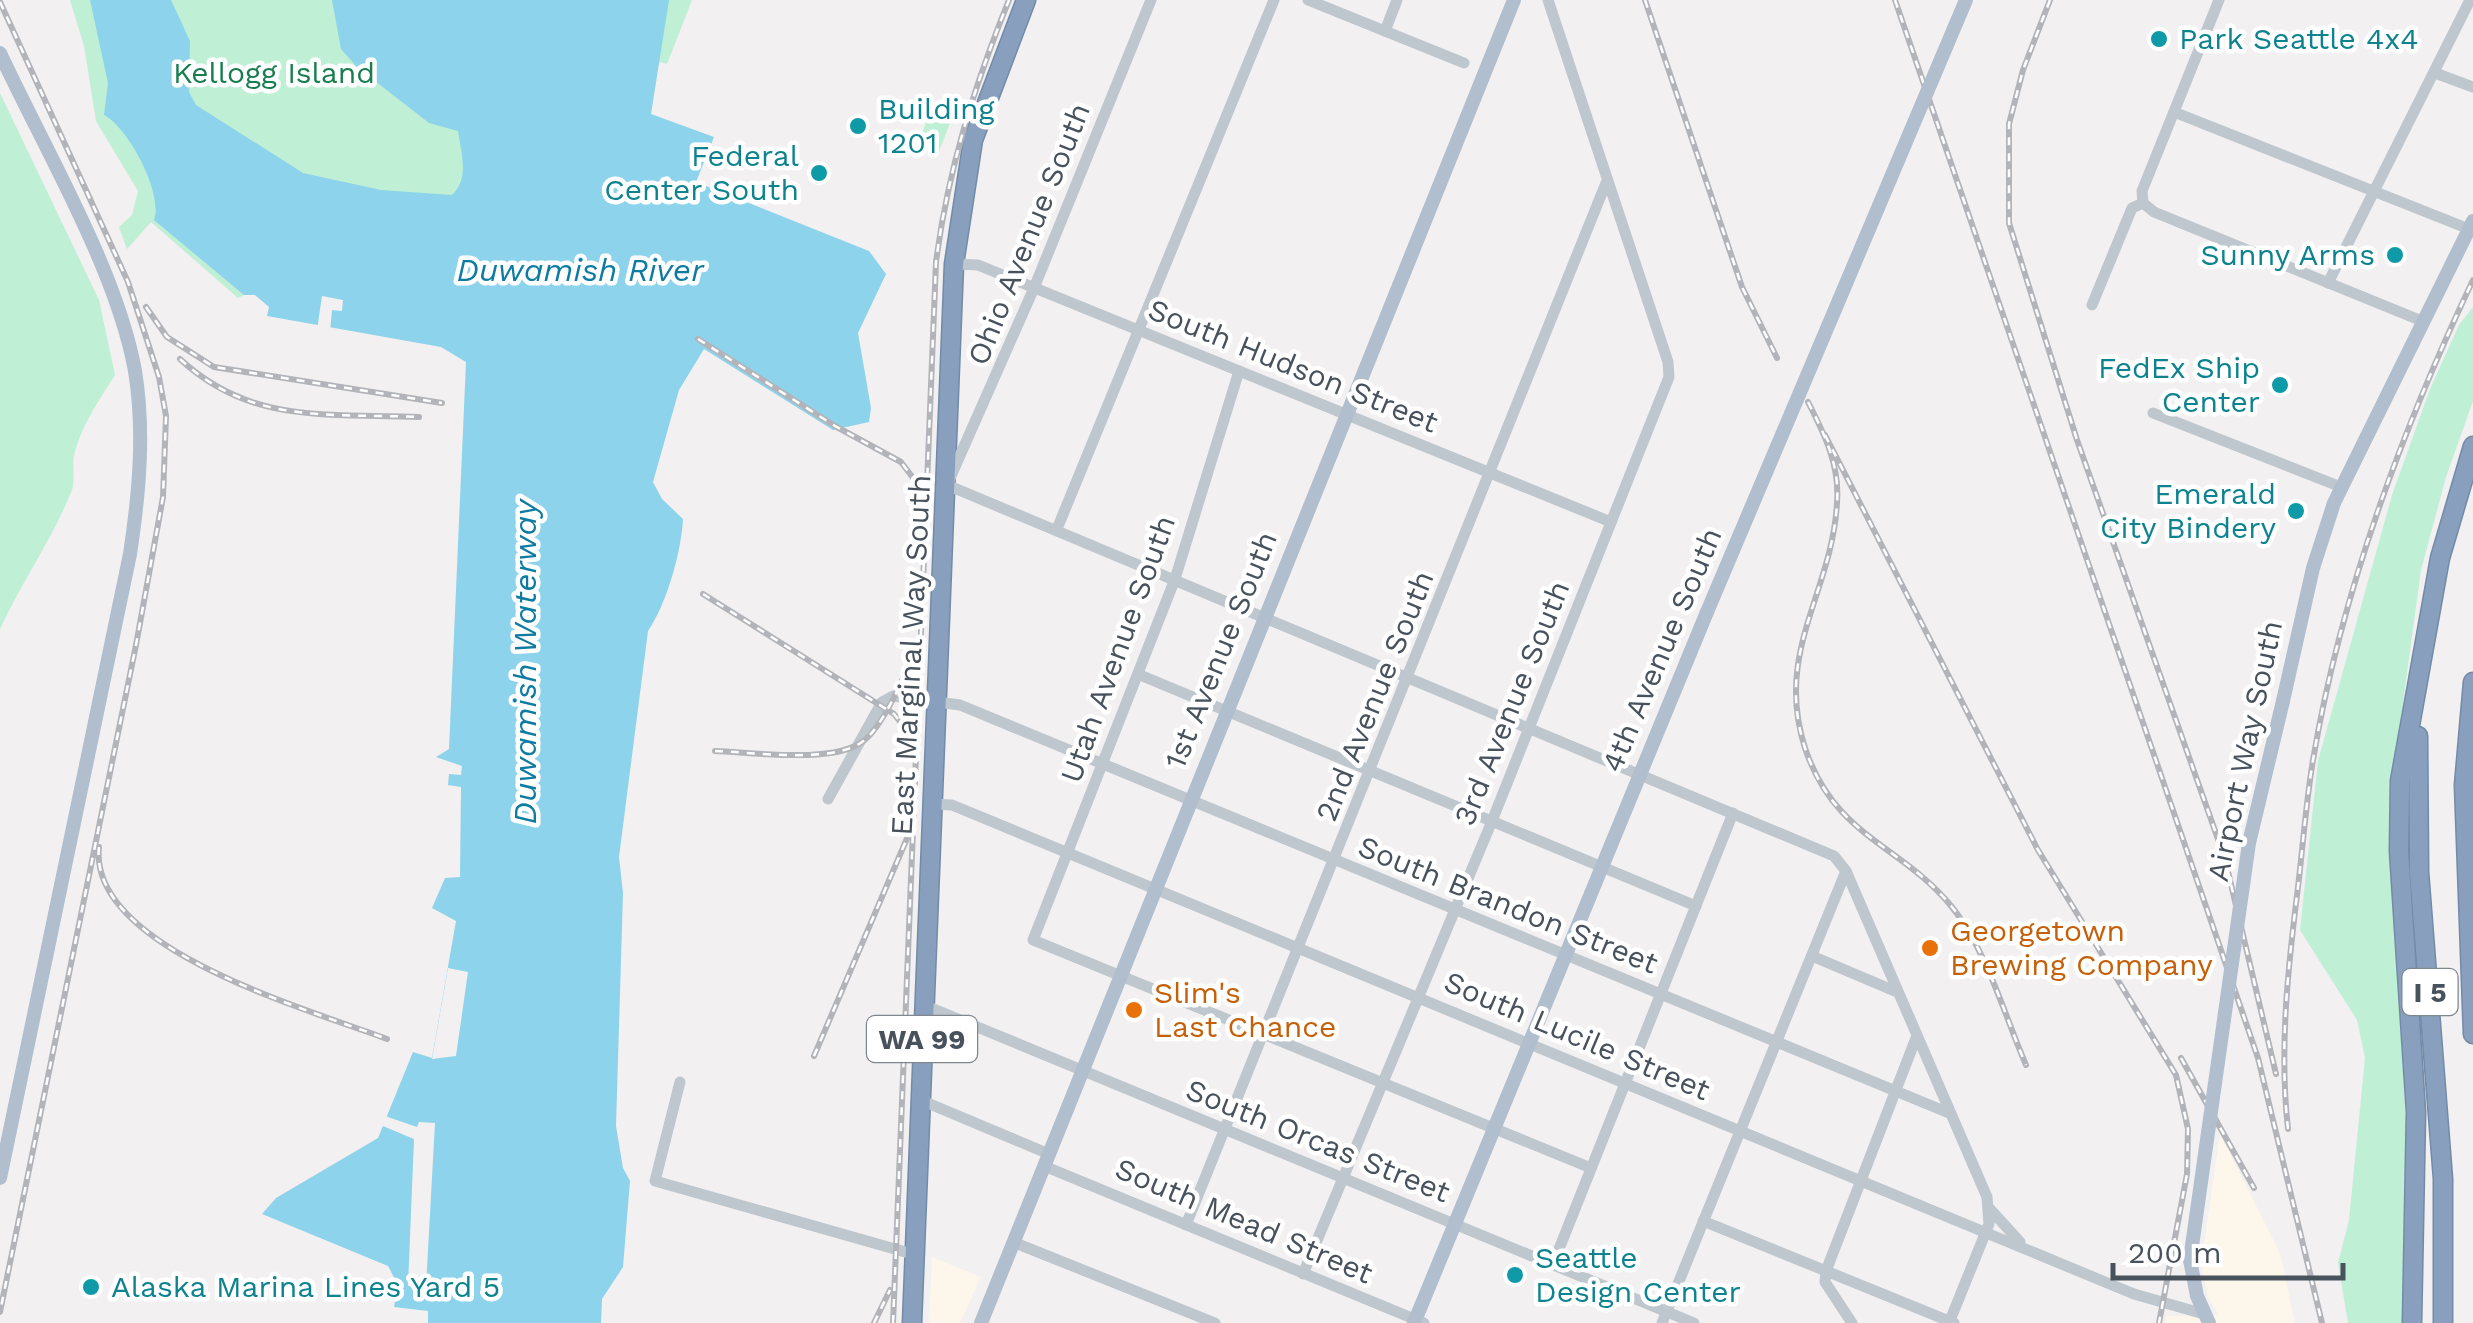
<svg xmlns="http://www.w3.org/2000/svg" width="2473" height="1323" viewBox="0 0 2473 1323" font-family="'Work Sans',sans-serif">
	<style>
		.commercial { fill: #fcf7ea }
		.green { fill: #bfefd4 }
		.water { fill: #8dd3eb }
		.pier { fill: #f2f0f0 }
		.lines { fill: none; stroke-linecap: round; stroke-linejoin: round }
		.highway-casing { stroke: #738ba9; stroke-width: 21 }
		.minor { stroke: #bec6ce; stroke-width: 11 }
		.major { stroke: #b0bece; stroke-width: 14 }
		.highway { stroke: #88a0be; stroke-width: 18 }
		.rail-casing { stroke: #b2b4ba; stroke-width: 6 }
		.rail { stroke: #fff; stroke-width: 2.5; stroke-dasharray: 8; stroke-linecap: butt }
		.major-bridge { stroke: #b0bece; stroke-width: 14 }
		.culture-dot { fill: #0f9aa8; stroke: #fff; stroke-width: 4 }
		.food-dot { fill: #e8710a; stroke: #fff; stroke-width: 4 }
		.labels { text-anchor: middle; stroke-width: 9; stroke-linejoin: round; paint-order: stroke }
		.shield { fill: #fff; stroke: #7f868e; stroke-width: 2.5 }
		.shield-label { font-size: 28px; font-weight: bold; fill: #48525d }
		.culture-label { font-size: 30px; fill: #0d838f; stroke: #fff; text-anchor: start }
		.park-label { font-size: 30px; fill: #187e50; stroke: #fff }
		.street-label { font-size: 30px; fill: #48525d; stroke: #fff }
		.food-label { font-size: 30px; fill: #c56008; stroke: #fff; text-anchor: start }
		.water-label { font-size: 32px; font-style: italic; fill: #0e7ca2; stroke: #fff }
	</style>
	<rect width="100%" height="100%" fill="#f2f0f0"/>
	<g class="commercial">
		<polygon points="2220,1134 2280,1253 2295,1323 2165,1323 2166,1316 2218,1315 2208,1297 2201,1264"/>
		<polygon points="932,1257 981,1277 960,1323 929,1323"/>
	</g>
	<g class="green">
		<polygon points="70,0 120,0 244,295 238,298 151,222 127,249 119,227 132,215 138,191 96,121 84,46"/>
		<polygon points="146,0 372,0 462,113 470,210 294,188 190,128"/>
		<polygon points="647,0 692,0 667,64 660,62 653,76"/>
		<path d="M0 93 99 300 115 375C99 400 83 423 75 451 71 464 76 477 72 490 53 538 22 581 0 629Z"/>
		<polygon points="931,110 952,118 938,154 917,146"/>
		<polygon points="2473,307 2473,401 2446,477 2421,570 2393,776 2391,841 2406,1128 2404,1323 2348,1323 2338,1263 2349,1220 2365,1058 2357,1020 2300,930 2318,761 2392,495 2430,389 2459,325"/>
	</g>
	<path class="water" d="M90 0H171L190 41 189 92 196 105 303 173 381 190 452 195C470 178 461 153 458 131L429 123 357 67 341 49 332 0H669L651 114 714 137 696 182 869 251 886 274 858 333 871 408 869 422 833 430 704 349 679 390 653 482 662 499 683 519C681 553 667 603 648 631L619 857 623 893 616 1126 623 1168 630 1181 623 1267 602 1299 601 1323H428V1311L394 1307 398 1285 388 1266 262 1214 276 1198 378 1138 413 1052 432 1058 456 921 432 908 445 878 460 877 461 787 448 785 449 774 461 775 462 766 436 757 449 749 466 362 441 347 267 316 269 307 255 295H244L154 220C164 194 128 127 104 115L108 83Z"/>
	<g class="pier">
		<polygon points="322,296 343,300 342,311 332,310 330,332 317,330"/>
		<polygon points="448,968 468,972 456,1056 432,1059"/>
		<polygon points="382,1115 417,1127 419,1122 435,1123 426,1287 408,1286 414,1139 378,1124"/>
	</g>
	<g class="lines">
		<defs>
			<g id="highway">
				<polyline points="2473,682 2464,785 2473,1034"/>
				<polyline points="2418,736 2419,872 2443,1179 2443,1323"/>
				<polyline points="912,1323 954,264 973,140 1026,0"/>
				<polyline points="2412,1323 2416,1112 2399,851 2400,781 2440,558 2473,446"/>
			</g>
		</defs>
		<use href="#highway" class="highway-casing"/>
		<g class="minor">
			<polyline points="1151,0 1034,288 947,485 1834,856 1846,871 1987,1197 1989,1224 1949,1323"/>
			<polyline points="1308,0 1464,63"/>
			<polyline points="1385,31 1397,0"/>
			<polyline points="2435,73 2473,87"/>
			<polyline points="2174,112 2469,229"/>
			<polyline points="2143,203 2154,212 2422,321"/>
			<polyline points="954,264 978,265 1611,522"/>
			<polyline points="2328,283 2470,0"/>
			<polyline points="2092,305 2132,208 2143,203 2142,191 2219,0"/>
			<polyline points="1239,371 1175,579 1033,940 1591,1168"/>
			<polyline points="2153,413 2341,487"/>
			<polyline points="1057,529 1274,0"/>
			<polyline points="1140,675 1696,906"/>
			<polyline points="828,799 882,702 893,696 960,705 1949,1113"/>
			<polyline points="932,804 952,805 2134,1294 2204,1314"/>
			<polyline points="1812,956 1897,992"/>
			<polyline points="924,1005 1694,1323"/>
			<polyline points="680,1082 655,1181 916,1255"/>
			<polyline points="918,1099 1049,1154"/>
			<polyline points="1044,1166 1424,1323"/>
			<polyline points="1989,1208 2020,1242"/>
			<polyline points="1703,1221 1954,1323"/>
			<polyline points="1186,1225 1606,183"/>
			<polyline points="1013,1242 1215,1323"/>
			<polyline points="1553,1264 1733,813"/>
			<polyline points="1303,1274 1492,821 1669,377 1668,362 1548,0"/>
			<polyline points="1662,1323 1846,871"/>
			<polyline points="1852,1323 1825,1282 1826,1271 1916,1038"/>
		</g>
		<g class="major">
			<path d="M0 53C44 148 117 270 135 371 145 432 139 494 130 554L0 1178"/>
			<polyline points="2283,701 2313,568 2334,503 2473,221"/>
			<polyline points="2190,1260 2197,1296 2209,1323"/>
			<polyline points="981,1323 1514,0"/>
			<polyline points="1414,1323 1707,612"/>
		</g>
		<use href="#highway" class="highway"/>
		<defs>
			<g id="rail">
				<polyline points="1645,0 1742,287 1777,358"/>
				<polyline points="1895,0 2258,1058 2322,1323"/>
				<polyline points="2050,0 2023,70 2009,124 2009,223 2077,440 2225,859 2276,1074"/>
				<polyline points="0,2 128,282 159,377 166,416 163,497 136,645 0,1312"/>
				<polyline points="146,307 167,337 214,367 442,403"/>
				<polyline points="698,339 835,426 901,462 920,487 923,502"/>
				<path d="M180 359C251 425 328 413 419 417"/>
				<path d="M1808 402C1825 435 1840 466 1837 503 1832 593 1774 652 1805 748 1835 838 1901 844 1952 907 1987 951 2004 1014 2026 1065"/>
				<polyline points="1825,435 2038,850 2176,1075 2188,1129 2187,1174 2159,1323"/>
				<polyline points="703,594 894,714 906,729 912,749"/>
				<path d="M715 751C752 752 832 764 862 742 883 728 907 671 916 647"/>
				<path d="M99 847C88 949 314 1011 387 1039"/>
				<polyline points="814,1056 908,836"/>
				<polyline points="2181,1058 2254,1188"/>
				<path d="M2288 1129C2279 1049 2288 967 2298 887 2303 845 2306 802 2313 760 2341 593 2401 432 2473 280"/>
				<polyline points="874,1323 890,1290"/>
				<path d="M893 1323 936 262C948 169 974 87 1009 0"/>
			</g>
		</defs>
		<use href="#rail" class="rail-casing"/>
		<use href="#rail" class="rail"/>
		<g class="major-bridge">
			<polyline points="1707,612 1966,0"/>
			<polyline points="2190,1260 2249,843 2283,701"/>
		</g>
	</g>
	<g class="culture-dot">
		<circle cx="2159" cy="39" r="10"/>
		<circle cx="858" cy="126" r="10"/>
		<circle cx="819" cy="173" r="10"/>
		<circle cx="2395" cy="255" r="10"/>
		<circle cx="2280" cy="385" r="10"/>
		<circle cx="2296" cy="511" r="10"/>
		<circle cx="1515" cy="1275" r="10"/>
		<circle cx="91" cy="1287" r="10"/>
	</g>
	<g class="food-dot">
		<circle cx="1930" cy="948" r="10"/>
		<circle cx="1134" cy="1010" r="10"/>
	</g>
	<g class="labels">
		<g class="shield">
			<rect x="2402.5" y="969" width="55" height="46" rx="8"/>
			<rect x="867" y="1016" width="110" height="46" rx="8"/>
		</g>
		<g class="shield-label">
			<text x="2430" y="1002">I 5</text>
			<text x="922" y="1049">WA 99</text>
		</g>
		<g class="culture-label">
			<text x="2179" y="49">Park Seattle 4x4</text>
			<text x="878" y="119">Building<tspan x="878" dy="34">1201</tspan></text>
			<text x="799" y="166" text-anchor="end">Federal<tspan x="799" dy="34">Center South</tspan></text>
			<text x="2375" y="265" text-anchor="end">Sunny Arms</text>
			<text x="2260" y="378" text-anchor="end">FedEx Ship<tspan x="2260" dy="34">Center</tspan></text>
			<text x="2276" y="504" text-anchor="end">Emerald<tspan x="2276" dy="34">City Bindery</tspan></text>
			<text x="1535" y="1268">Seattle<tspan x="1535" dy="34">Design Center</tspan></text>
			<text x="111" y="1297">Alaska Marina Lines Yard 5</text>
		</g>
		<g class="park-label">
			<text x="274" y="83">Kellogg Island</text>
		</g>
		<g class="street-label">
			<text transform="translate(1029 234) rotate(-68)" y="10">Ohio Avenue South</text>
			<text transform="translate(1293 366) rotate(22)" y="10">South Hudson Street</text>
			<text transform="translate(1118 649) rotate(-70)" y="10">Utah Avenue South</text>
			<text transform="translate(1221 650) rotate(-68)" y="10">1st Avenue South</text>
			<text transform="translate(1662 650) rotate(-67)" y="10">4th Avenue South</text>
			<text transform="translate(911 655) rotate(-87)" y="10">East Marginal Way South</text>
			<text transform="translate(1375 696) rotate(-68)" y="10">2nd Avenue South</text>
			<text transform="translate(1512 703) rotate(-68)" y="10">3rd Avenue South</text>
			<text transform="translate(2245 751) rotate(-78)" y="10">Airport Way South</text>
			<text transform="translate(1508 905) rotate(22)" y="10">South Brandon Street</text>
			<text transform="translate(1577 1036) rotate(23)" y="10">South Lucile Street</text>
			<text transform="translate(1318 1141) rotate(22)" y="10">South Orcas Street</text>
			<text transform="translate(1244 1221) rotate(23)" y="10">South Mead Street</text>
		</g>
		<g class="food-label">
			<text x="1950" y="941">Georgetown<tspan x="1950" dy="34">Brewing Company</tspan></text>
			<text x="1154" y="1003">Slim's<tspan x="1154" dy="34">Last Chance</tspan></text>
		</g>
		<g class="water-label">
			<text x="580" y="281">Duwamish River</text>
			<text transform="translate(525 662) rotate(-90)" y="11">Duwamish Waterway</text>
		</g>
	</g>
	<path d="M2113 1263v15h230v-15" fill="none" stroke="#48525d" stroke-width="5"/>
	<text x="2128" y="1263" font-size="30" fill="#48525d" stroke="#ffffff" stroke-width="8" paint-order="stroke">200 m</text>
</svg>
